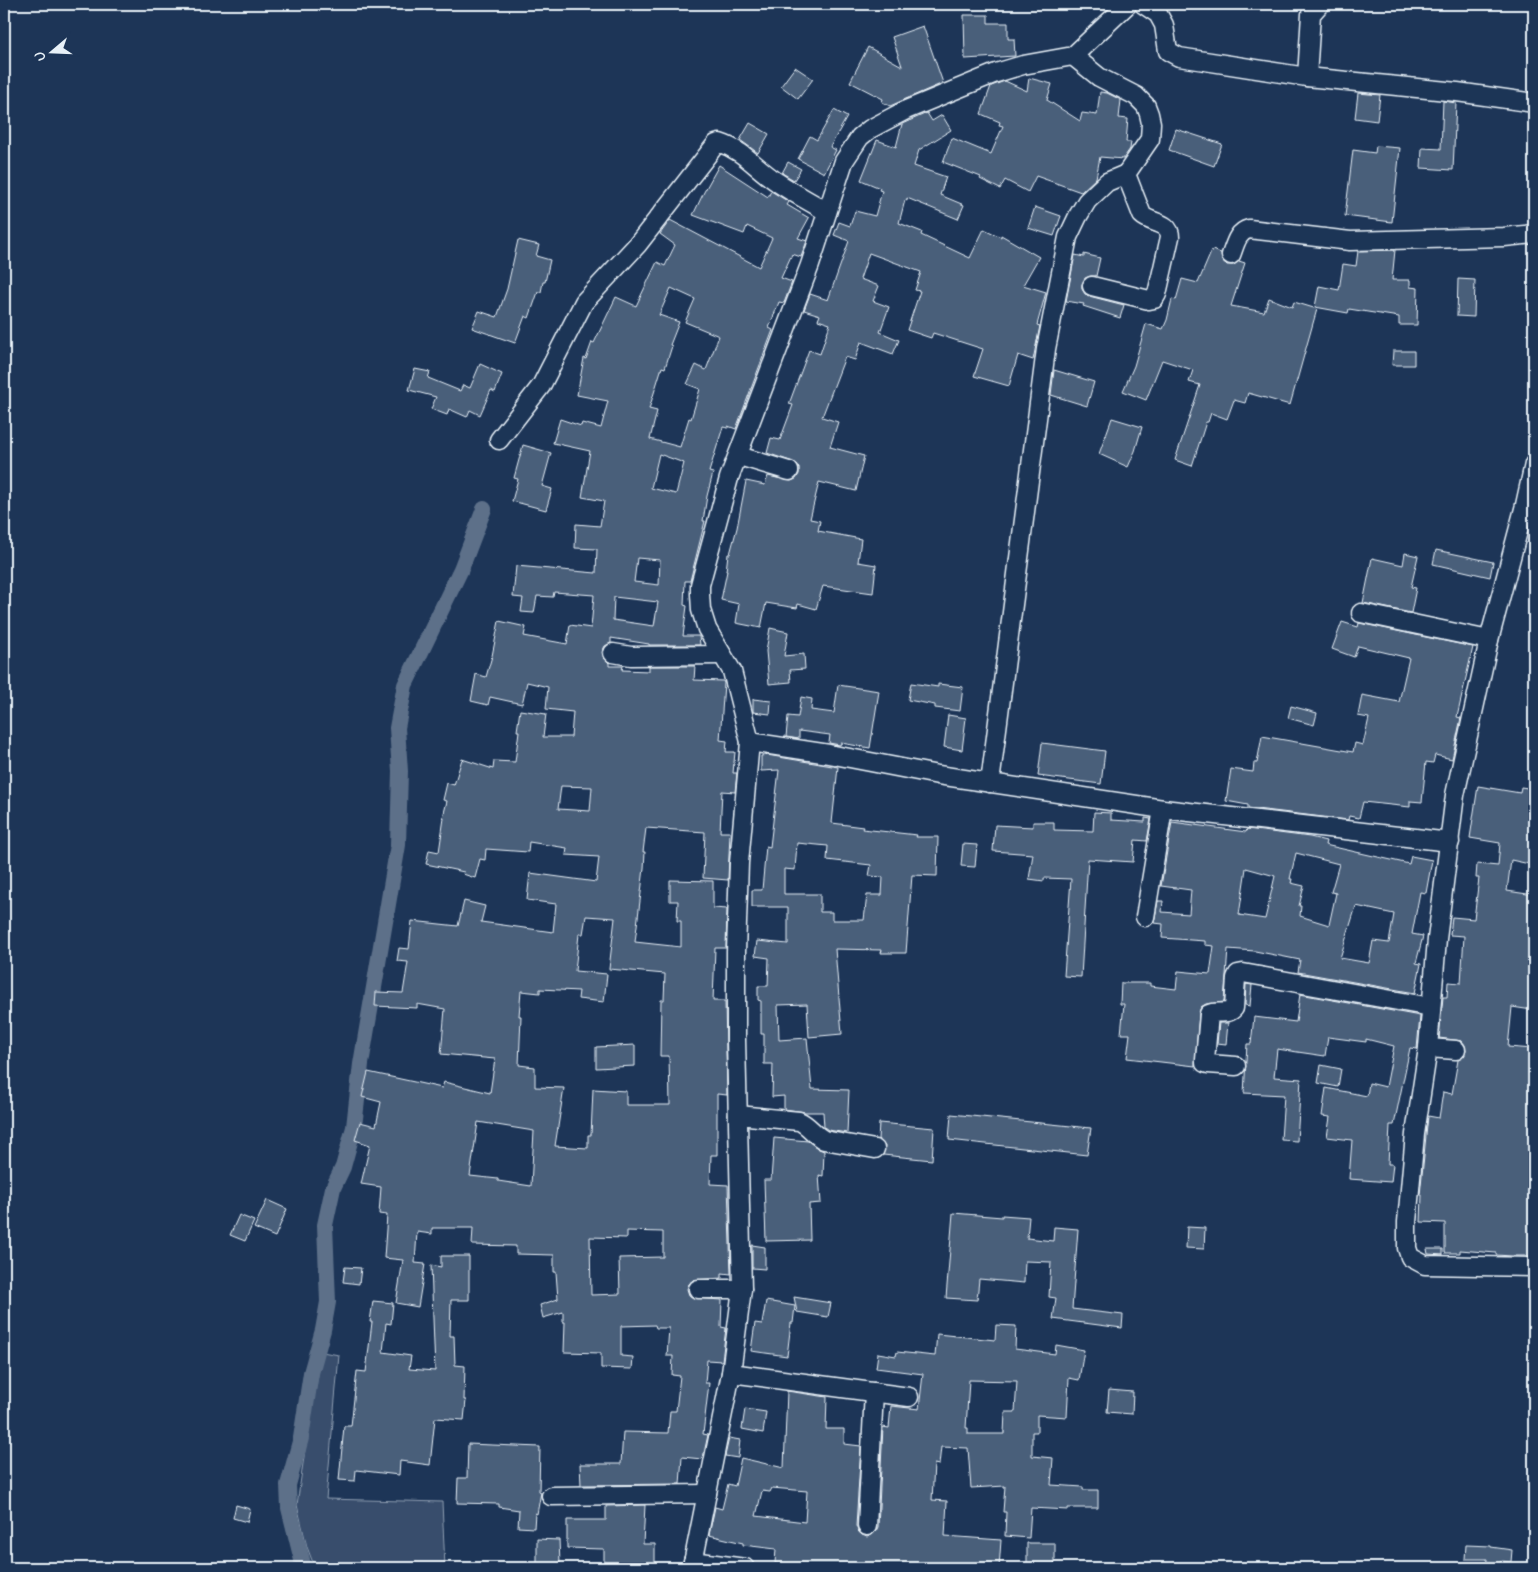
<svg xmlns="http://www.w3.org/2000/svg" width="1538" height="1572" viewBox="0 0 1538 1572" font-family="Mynerve,sans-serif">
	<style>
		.grass { fill: #374d6c; stroke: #909fb2 }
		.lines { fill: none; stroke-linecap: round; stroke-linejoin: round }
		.canal { stroke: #5d7089; stroke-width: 16 }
		.building { fill: #495e7a; stroke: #e8f1f8; fill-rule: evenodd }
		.minor-casing { stroke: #e8f1f8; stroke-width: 21 }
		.minor { stroke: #1d3557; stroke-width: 18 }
	</style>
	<rect width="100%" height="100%" fill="#1d3557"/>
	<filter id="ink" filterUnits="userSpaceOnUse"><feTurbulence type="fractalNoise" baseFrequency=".02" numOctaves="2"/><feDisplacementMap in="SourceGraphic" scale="10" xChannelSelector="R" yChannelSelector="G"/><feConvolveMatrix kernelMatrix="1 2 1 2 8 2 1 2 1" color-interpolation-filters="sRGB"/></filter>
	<g filter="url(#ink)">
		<polygon class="grass" points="322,1352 339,1355 326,1499 442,1502 445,1568 315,1568 307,1547 297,1505 307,1436"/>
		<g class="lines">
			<polyline class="canal" points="304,1568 289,1508 288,1485 301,1438 311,1373 323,1330 328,1302 325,1225 333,1188 343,1167 354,1127 361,1064 398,845 400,771 397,728 405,685 461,569 484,509"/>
		</g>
		<g class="building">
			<polygon points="964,15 988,15 988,23 1008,23 1008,39 1014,39 1015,56 965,59"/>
			<polygon points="923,26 943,83 890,106 882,102 883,99 850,82 868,47 902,66 892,37"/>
			<polygon points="795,67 813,79 798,99 781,86"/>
			<polygon points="1029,78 1052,84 1047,100 1080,121 1082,113 1097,115 1100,92 1107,93 1121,100 1119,118 1128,119 1126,142 1131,142 1130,149 1123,159 1100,157 1096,178 1081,192 1036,176 1028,192 1005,180 1000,189 980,179 981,177 943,162 952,138 991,154 1003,126 999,125 1000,122 981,114 991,86 1005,81 1027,91"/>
			<polygon points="1358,93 1380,95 1377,121 1355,118"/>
			<polygon points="1443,101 1456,103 1453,170 1421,168 1422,148 1441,149"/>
			<polygon points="834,110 847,117 830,147 836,150 824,173 798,159 810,136 817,140"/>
			<polygon points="927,113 932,121 942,115 951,130 919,150 914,166 946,177 940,195 964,205 958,219 907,198 907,201 905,200 899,223 922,232 921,235 970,258 984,229 1001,237 1001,235 1039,257 1023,285 1046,292 1037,325 1040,326 1033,360 1018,355 1009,386 974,376 983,349 933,333 931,338 907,330 920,291 915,290 921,272 869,253 860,279 879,286 873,301 889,307 880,332 899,340 893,354 861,342 855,360 845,357 822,417 838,422 830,447 864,456 856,491 819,482 810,519 820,521 818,531 861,539 858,562 876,565 873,593 823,586 816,609 798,604 797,608 766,603 761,628 736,623 739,604 721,600 727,571 726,571 728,554 730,554 737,528 746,481 765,485 768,476 791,481 796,479 799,474 799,468 796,463 767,453 771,438 780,440 793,405 789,404 809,350 820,354 830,324 818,320 820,315 804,310 810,294 828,300 849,241 834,235 839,222 850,226 855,211 875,216 882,191 879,190 880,188 861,180 877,140 896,147 902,124"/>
			<polygon points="750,123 769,134 758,153 740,140"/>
			<polygon points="1176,129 1222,144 1214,166 1169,150"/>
			<polygon points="1376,146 1400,148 1392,222 1345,216 1353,150 1375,153"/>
			<polygon points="788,162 801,169 794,180 782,173"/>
			<path d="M719 165 768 197 771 191 789 202 787 205 809 218 798 238 807 241 801 257 792 254 781 278 792 282 784 303 779 302 769 328 773 330 736 429 728 426V428L723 427 709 472 713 473 707 496 703 521H705L690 581H685L684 605 687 606 683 636H699L700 645H649V644L611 638V643L605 646 602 652 603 657 609 663V666H623L622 670 649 671V666H695L694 680 723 681 724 683 720 740 727 741 726 752H735L733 773H737L735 792 722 791 720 832H730L728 880 703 878 705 832 646 828 643 852H645L644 868 635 942 681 947V921H677L678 901H670V880L713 881V908L727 909 726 948H715L713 1001H725L727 1095 717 1094V1155H711L710 1184 728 1185 731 1274 722 1273V1278L693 1280 689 1284 687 1289 689 1295 693 1298 722 1300 721 1327 726 1328 722 1361 707 1360 705 1383H709L703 1434 708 1435 704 1453H703L702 1459 682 1457 680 1484 581 1485 580 1464H621L623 1432 668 1433 670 1411H676L680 1376 672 1375 673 1356H667L669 1328H656L655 1325 621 1326V1356L633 1357 632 1369 601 1368V1353L564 1352 565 1322H563V1312L543 1318 540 1305 558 1299 556 1272H554V1255L516 1254V1246L472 1245 473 1228H432V1234L417 1232 415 1263 425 1264 418 1307 396 1303 403 1260 384 1258 387 1215 379 1214 381 1187 361 1184 370 1145 355 1140 360 1122 376 1126 381 1102 362 1097 368 1072 442 1088 444 1082 490 1093 495 1059 441 1054 445 1009 417 1004V1008L375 1006 376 992 403 993 408 962 397 961 399 948 409 949 412 921 458 926 464 901 485 906 481 922 553 932 556 904 527 900 530 873 596 882 599 857 566 855 567 848 529 842 528 852 486 849 485 860 480 859 475 878 463 874 464 872 426 864 429 850 439 852 444 818 443 817 447 801 443 800 447 783 454 785 462 759 493 769 494 761 515 762 519 731H517L520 710 546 714 543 737H571L573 712 546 709 548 687 527 682 522 704 490 697 488 705 471 701 476 674 486 677 492 656 499 621 526 627 524 636 567 644 570 625 591 628 594 595 554 592 553 597 537 596 534 613 521 612 523 598 513 597 516 566 596 573 597 549 575 548 576 524 600 526 604 501 582 497 590 451 553 443 560 419 581 426 582 423 601 428 608 401 577 395 584 358 586 359 592 342 594 343 616 297 636 306 657 262 665 266 675 245 660 234 670 220 759 267 772 238 747 226 744 234 693 215 704 192ZM671 288 695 299 685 322 719 336 706 370 696 365 687 384 700 389 691 419 689 418 680 447 650 439 657 411 649 409 662 367 665 368 672 346 670 345 679 322 659 315ZM659 454 684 463 676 494 651 488ZM637 558 660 560 659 585 634 582ZM614 597 658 602 654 626 613 620ZM561 786 592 787 590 811 558 809ZM586 916 615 918 609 969 665 974 664 1000H661L660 1056H669L670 1105H626V1091L593 1089 591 1135H588V1148L555 1146 564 1088 535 1087V1067L519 1065 521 1016H519L521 991 540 993V989L579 991 578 999 604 1002 607 974 575 971 579 934H583ZM478 1122 534 1131 531 1186 498 1181V1179L470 1176ZM627 1231 663 1232V1257L619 1258 620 1294 591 1295 590 1237 627 1238Z"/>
			<polygon points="1035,207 1061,216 1054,236 1028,228"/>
			<polygon points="518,240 539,245 536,256 550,260 545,282 543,282 541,292 538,292 529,318 525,316 515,343 472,328 479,311 497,317 507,289"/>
			<polygon points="1212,250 1221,253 1223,261 1227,265 1233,265 1239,261 1245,263 1231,306 1264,312 1269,298 1292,307 1294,302 1317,309 1290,405 1248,393 1245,403 1234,400 1227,419 1211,413 1208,422 1206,422 1192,466 1175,460 1200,385 1189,382 1193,370 1162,360 1146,400 1123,391 1134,366 1146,324 1163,329 1167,320 1172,299 1176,300 1182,279 1198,283"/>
			<polygon points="1395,250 1392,280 1410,280 1410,287 1418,288 1417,325 1399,325 1399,317 1349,309 1348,313 1315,307 1319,286 1339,290 1343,264 1356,266 1358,251"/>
			<polygon points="1084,254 1100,258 1096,276 1090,276 1085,278 1082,284 1082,289 1085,294 1089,296 1124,305 1120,318 1083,306 1084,304 1066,301 1075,255 1084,257"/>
			<polygon points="1458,279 1475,280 1474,317 1457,316"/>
			<polygon points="1393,351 1414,351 1414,365 1392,365"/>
			<polygon points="480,364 502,374 495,392 491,390 480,415 470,410 467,417 449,409 447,415 431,409 436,397 409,390 415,369 430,372 428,378 460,391 463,385 470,388"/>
			<polygon points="1054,370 1094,382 1087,406 1051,395"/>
			<polygon points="1112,418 1142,427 1135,451 1128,467 1099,454"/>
			<polygon points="523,445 551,453 542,486 552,489 546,510 512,501 518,479 514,478"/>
			<polygon points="1436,550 1493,562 1490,577 1433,564"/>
			<polygon points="1405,553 1418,556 1411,587 1416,588 1411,613 1363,603 1372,558 1403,565"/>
			<polygon points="1342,622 1358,627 1359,623 1473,647 1457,717 1461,718 1452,759 1435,755 1433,763 1426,762 1422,802 1410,801 1410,807 1363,802 1359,818 1349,816 1348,820 1248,808 1248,805 1226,801 1231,769 1253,772 1254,763 1257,763 1262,736 1353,752 1355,743 1363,745 1369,718 1358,716 1362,695 1399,702 1409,658 1358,646 1354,657 1332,649"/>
			<polygon points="770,628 788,632 784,656 804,654 805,669 790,670 791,682 769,684 766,651"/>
			<polygon points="911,683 938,687 938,684 963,687 960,711 935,708 935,705 908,700"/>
			<polygon points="838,685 879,691 870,748 841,743 840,745 829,743 830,735 799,731 799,739 786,737 788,716 798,717 801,697 812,699 811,710 834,713"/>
			<polygon points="753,699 771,701 770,714 753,712"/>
			<polygon points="1291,706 1317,713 1314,725 1288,718"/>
			<polygon points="948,715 966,718 962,750 944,747"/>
			<polygon points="1042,743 1105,751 1101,784 1038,776"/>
			<path d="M767 755 838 767 832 823 863 827 862 829 917 835 916 837H938L937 876 912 875 906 953H881L882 950 835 949 842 1034 809 1037 807 1004 778 1005 779 1040 807 1038 812 1089 849 1090 847 1133 828 1130 824 1127 823 1112H805L784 1109V1096L772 1097 773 1064H764V1034H761V1001L758 1000V986H768L769 958 755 956 757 941 788 944V907H752V890H762L766 846 770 847 779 770 761 771V756ZM797 843 828 846 827 860 871 865 869 876 883 877 882 895H867L864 920H832V912H820V894H784V869L795 870Z"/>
			<polygon points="1478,786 1520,793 1521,787 1534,789 1534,865 1511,860 1507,891 1534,895 1534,995 1532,1010 1512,1007 1508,1047 1533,1049 1530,1082 1534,1083 1534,1256 1512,1256 1496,1255 1496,1253 1460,1250 1460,1253 1445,1253 1445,1223 1421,1222 1422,1195 1420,1195 1428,1116 1439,1118 1443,1092 1452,1094 1458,1060 1464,1056 1466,1051 1465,1045 1462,1041 1439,1038 1443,997 1447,997 1448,982 1461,983 1464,936 1450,935 1452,917 1474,919 1479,878 1476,878 1477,864 1498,866 1500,843 1470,838"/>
			<polygon points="1094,812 1111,813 1111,820 1145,822 1145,818 1151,819 1147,841 1135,840 1133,862 1088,859 1081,977 1064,976 1071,879 1044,878 1044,881 1029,879 1033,854 993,851 995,825 1033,827 1033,822 1054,822 1054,830 1093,831"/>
			<path d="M1172 822 1246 832 1247 829 1310 837 1326 841 1325 845 1409 864 1411 856 1432 860 1426 893 1420 892 1412 934 1423 936 1416 963 1421 964 1415 993 1298 972 1300 960 1255 951 1228 949 1224 1002 1206 1004 1201 1007 1199 1013 1195 1066 1127 1058 1130 1034H1121L1124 1004H1120L1121 983H1150V986L1176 989 1178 971 1210 974 1214 946 1205 945V941L1162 938 1163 924 1154 923 1158 901H1163L1162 912 1189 914 1191 890 1161 886ZM1296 853 1339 864 1331 892 1336 893 1329 925 1300 916 1301 906H1299L1304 886 1291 883 1292 879H1290ZM1246 868 1275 876 1265 919 1239 915ZM1356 906 1394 914 1389 943 1373 941 1369 963 1340 958Z"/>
			<polygon points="963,844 977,845 975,867 961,866"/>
			<polygon points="1246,984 1252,985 1250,1006 1245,1005"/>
			<polygon points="1300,994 1420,1016 1417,1049 1410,1048 1394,1125 1390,1125 1388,1164 1393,1164 1391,1182 1349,1179 1352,1140 1327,1137 1330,1117 1322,1116 1326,1088 1367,1096 1369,1083 1386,1087 1394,1046 1366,1039 1366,1042 1328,1037 1325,1056 1277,1049 1274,1077 1301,1079 1297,1141 1281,1140 1284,1095 1244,1093 1247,1044 1251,1044 1254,1017 1296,1022"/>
			<polygon points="1219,1023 1228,1023 1226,1044 1217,1043"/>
			<polygon points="635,1045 635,1066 596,1068 596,1047"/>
			<polygon points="1321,1065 1341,1069 1338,1087 1318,1083"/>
			<polygon points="951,1114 1091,1128 1087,1155 949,1140"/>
			<polygon points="879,1123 934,1128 932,1160 883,1155 885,1146 878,1139"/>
			<polygon points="774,1138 808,1141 819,1149 824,1151 823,1176 819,1175 821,1203 809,1204 810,1240 766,1241 764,1180 771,1180"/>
			<polygon points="267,1200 287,1209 275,1237 254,1228"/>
			<polygon points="953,1213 1002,1217 1002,1215 1029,1217 1027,1238 1053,1241 1054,1227 1078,1229 1072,1309 1123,1315 1122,1328 1053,1319 1056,1298 1049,1297 1051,1262 1025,1261 1024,1283 979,1279 977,1300 946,1298"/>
			<polygon points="239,1215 254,1221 245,1241 230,1235"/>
			<polygon points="1187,1227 1205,1228 1204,1249 1186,1248"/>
			<polygon points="752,1245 765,1247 765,1269 752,1268"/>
			<polygon points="1427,1249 1443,1249 1443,1255 1428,1254"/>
			<polygon points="441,1256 469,1256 469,1300 451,1300 450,1336 454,1336 455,1365 465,1366 464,1400 466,1400 464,1420 435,1418 430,1465 400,1461 399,1475 356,1470 355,1481 339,1480 344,1426 351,1426 357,1371 366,1372 372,1322 370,1322 373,1301 393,1303 391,1324 386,1323 383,1352 411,1356 409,1369 435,1371 431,1265 441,1267"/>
			<polygon points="345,1267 361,1268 359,1284 343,1282"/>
			<polygon points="794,1297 831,1303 828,1317 797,1312"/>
			<polygon points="766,1301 795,1306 793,1323 791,1323 787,1356 751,1351 755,1323 762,1324"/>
			<path d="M996 1325 1016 1326 1015 1349 1055 1354 1056 1345 1084 1350 1079 1380 1069 1378 1067 1417 1037 1415V1432H1032V1456L1053 1458 1051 1485 1083 1487V1490H1098V1508H1068V1510L1031 1508 1029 1538 1005 1536 1006 1512H1003L1005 1486 971 1488 968 1448 941 1447 939 1465 934 1464 932 1500 947 1501 945 1536 1001 1540 999 1568H818L775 1563 776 1549 743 1545V1543L709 1535 715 1507 722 1509 728 1484 735 1486 741 1458 784 1468 787 1391 827 1397 826 1429H844V1444L861 1446 856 1526 858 1531 862 1535 867 1537 872 1535 876 1531 878 1527 883 1427 889 1428 891 1406 919 1409 923 1374 876 1368 878 1353 896 1356 897 1352 935 1356 937 1334 995 1340ZM969 1380 1017 1381 1015 1412H1005L1004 1434H968V1428H966ZM772 1488 807 1491 805 1522 756 1516 762 1491 770 1492Z"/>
			<polygon points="1109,1390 1133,1392 1132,1414 1107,1412"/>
			<polygon points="745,1409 766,1412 763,1433 742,1429"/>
			<polygon points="729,1438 740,1440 738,1458 725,1456"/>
			<polygon points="468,1444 540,1447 539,1491 541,1492 537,1514 535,1513 534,1528 518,1527 519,1510 499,1507 499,1504 457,1503 458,1478 467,1478"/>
			<polygon points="236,1505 250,1509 247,1522 233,1518"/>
			<polygon points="645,1505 643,1544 655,1544 655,1568 604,1568 604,1549 567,1548 567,1520 606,1520 606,1506"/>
			<polygon points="537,1539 559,1540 560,1564 537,1565"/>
			<polygon points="1027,1543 1055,1543 1055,1563 1054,1563 1054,1568 1027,1568"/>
			<polygon points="1466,1545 1491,1546 1491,1547 1512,1550 1511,1562 1501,1561 1500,1568 1486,1568 1487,1559 1465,1559"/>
		</g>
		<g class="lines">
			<defs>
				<g id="minor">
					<polyline points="1143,4 1158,14 1164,25 1168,51 1179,57 1307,77 1457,92 1534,103"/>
					<path d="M1073 56 1099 77 1136 96 1146 106 1149 114 1151 123 1150 139 1126 174 1142 215C1151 224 1170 221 1170 237L1157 294 1154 299 1149 300 1092 286"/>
					<polyline points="1307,77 1311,14 1320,4"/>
					<path d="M1231 255C1235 245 1237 232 1249 229L1350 241 1504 237 1534 234"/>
					<path d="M499 440 541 386 584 302 638 244 716 144 720 143C743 150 757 169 777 182 793 193 811 202 827 212"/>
					<polyline points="739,456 789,471"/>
					<polyline points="1534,464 1525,505 1489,640 1455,795 1437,939 1428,1048 1415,1134 1407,1222 1407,1248 1410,1257 1425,1265 1534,1267"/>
					<polyline points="1361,613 1489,640"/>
					<polyline points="613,653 631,656 722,655"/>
					<polyline points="750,742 829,754 938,775 1163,809 1450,842"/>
					<polyline points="990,783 1046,349 1068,237 1078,216 1087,201 1107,182 1126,174"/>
					<polyline points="1145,917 1163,809"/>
					<polyline points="1428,1048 1456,1050"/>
					<path d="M1236 1066 1208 1064 1205 1063V1060L1209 1014C1217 1010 1228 1016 1234 1008L1236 978 1238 974 1243 973 1431 1007"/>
					<path d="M738 1115 799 1121C809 1125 814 1135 824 1140L875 1149"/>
					<polyline points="698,1289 742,1289"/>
					<polyline points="731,1373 909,1397"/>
					<polyline points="551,1496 707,1494"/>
					<polyline points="867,1526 874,1392"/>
					<polyline points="693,1561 745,1568"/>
					<polyline points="692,1568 731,1373 742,1289 736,1040 736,952 739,863 750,742 732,671 707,629 701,610 700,594 700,585 729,478 810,265 844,161 860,137 870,129 906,110 996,73 1023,65 1073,56 1128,4"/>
				</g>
			</defs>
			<use href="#minor" class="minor-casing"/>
			<use href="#minor" class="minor"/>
		</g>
	</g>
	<rect width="1538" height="1572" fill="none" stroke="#1d3557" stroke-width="20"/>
	<rect x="10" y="10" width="1518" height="1552" fill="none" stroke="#e8f1f8" stroke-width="2" filter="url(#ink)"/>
	<g transform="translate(52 52) rotate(251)" stroke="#1d3557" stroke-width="4" paint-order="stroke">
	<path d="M0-4L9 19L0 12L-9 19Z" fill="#e8f1f8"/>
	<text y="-8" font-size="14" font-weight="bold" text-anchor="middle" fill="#e8f1f8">U</text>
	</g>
</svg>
